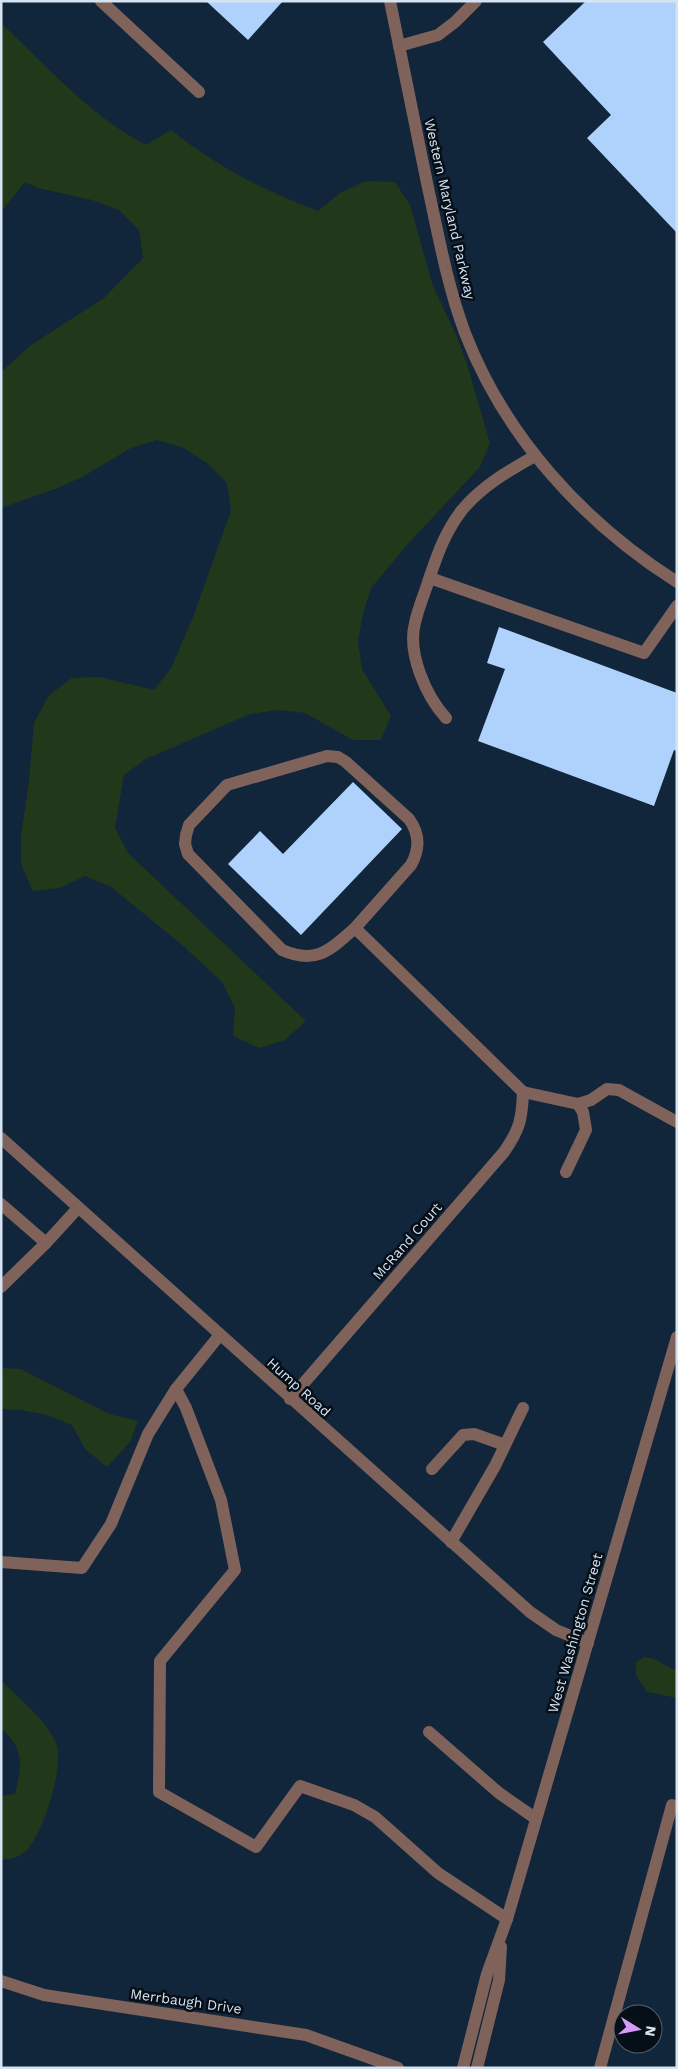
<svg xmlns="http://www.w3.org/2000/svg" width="678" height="2069" viewBox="0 0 678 2069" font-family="'Work Sans',sans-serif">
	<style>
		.green { fill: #21381b }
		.building { fill: #aed2fc }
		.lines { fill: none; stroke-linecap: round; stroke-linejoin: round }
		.minor { stroke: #7f635a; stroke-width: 12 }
		.labels { text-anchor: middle; stroke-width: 5; stroke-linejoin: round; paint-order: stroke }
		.street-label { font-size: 14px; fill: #d6e3f2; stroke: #060e17 }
	</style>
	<rect width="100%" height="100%" fill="#11253b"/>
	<g class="green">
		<path d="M1 23C47 66 90 116 146 145L171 130C215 165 264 191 318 211L340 193 366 181 395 182 410 205 433 286 457 337 467 364 490 443 480 467 407 545 371 588 363 614 358 641 362 669 391 716 381 740H353L305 713 278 710 250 714 146 759 124 775 115 828 128 853 306 1021 285 1040 259 1048 233 1036 235 1008 222 982 181 944 111 887 85 876 60 888 33 891 21 864V836L29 781 34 723 49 695 72 678 100 677 154 690 171 668 193 617 231 511 227 483 207 463 184 448 157 440 131 448 84 476 58 488 1 508V372L31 345 104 298 143 258 139 230 119 210 92 200 38 188 25 182 1 212Z"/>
		<polygon points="1,1368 21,1369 109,1414 138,1421 130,1442 107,1467 85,1449 72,1425 47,1415 20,1410 1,1409"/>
		<polygon points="644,1657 654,1659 677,1671 677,1698 647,1692 636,1675 636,1662"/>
		<path d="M1 1680C18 1698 47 1720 56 1743 65 1765 43 1835 26 1851 18 1858 11 1859 1 1860V1796L15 1794C22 1765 25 1750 1 1728Z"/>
	</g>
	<g class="building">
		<polygon points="206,1 283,1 248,40"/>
		<polygon points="586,1 677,1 677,233 587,138 611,115 543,42"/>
		<polygon points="499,627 677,693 677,751 674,750 654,806 478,741 505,669 487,663"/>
		<polygon points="353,782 402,829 301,935 228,864 260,831 283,854"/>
	</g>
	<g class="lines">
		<g class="minor">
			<polyline points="101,1 199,92"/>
			<path d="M390 1C402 62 415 122 427 183 438 233 447 285 465 333 505 437 584 523 677 582"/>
			<polyline points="399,46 438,35 455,22 476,1"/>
			<polyline points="430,578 644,653 677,606"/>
			<path d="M446 718C426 696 407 653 415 623 418 608 425 593 429 579 438 553 445 532 462 510 482 486 508 471 535 456"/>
			<path d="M355 928C330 950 316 965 282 950L188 854 185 844 186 835 189 825 227 785 327 756 338 757 346 762 409 819C420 834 420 849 411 865L355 928 523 1092 578 1104 591 1100 607 1089 619 1090 677 1122"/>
			<polyline points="1,1138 530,1612 556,1630 588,1643"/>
			<polyline points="566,1172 586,1130 583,1112 578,1104"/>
			<polyline points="1,1204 46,1243 78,1208"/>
			<polyline points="1,1287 46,1243"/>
			<polyline points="176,1389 186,1408 221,1500 235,1570 160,1661 159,1792 256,1847 300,1786 354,1805 375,1817 438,1873 507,1919"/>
			<path d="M290 1399 504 1152C520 1129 522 1119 523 1092"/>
			<polyline points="432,1469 463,1435 474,1434 505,1445"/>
			<polyline points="451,1542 495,1466 523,1408"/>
			<polyline points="1,1562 82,1568 111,1524 148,1434 176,1389 219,1336"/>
			<polyline points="429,1732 499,1793 535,1818"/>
			<polyline points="1,1981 44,1995 306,2035 398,2068"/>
			<polyline points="463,2068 487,1974 507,1919 677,1337"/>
			<polyline points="477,2068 499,1980 501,1947"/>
			<polyline points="600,2068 672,1805"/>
		</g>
	</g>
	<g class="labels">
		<g class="street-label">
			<text transform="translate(450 209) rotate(77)" y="5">Western Maryland Parkway</text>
			<text transform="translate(407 1241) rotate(-49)" y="5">McRand Court</text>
			<text transform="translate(299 1387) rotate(42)" y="5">Hump Road</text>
			<text transform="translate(575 1633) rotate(-74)" y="5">West Washington Street</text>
			<text transform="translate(186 2001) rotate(8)" y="5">Merrbaugh Drive</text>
		</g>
	</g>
	<rect width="678" height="2069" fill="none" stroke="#d6e3f2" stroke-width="5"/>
	<g transform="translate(638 2029) rotate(100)"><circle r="24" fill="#060e17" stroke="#59636f"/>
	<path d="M0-4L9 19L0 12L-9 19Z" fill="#d89af8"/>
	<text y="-8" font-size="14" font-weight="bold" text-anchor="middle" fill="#d6e3f2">N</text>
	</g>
</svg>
